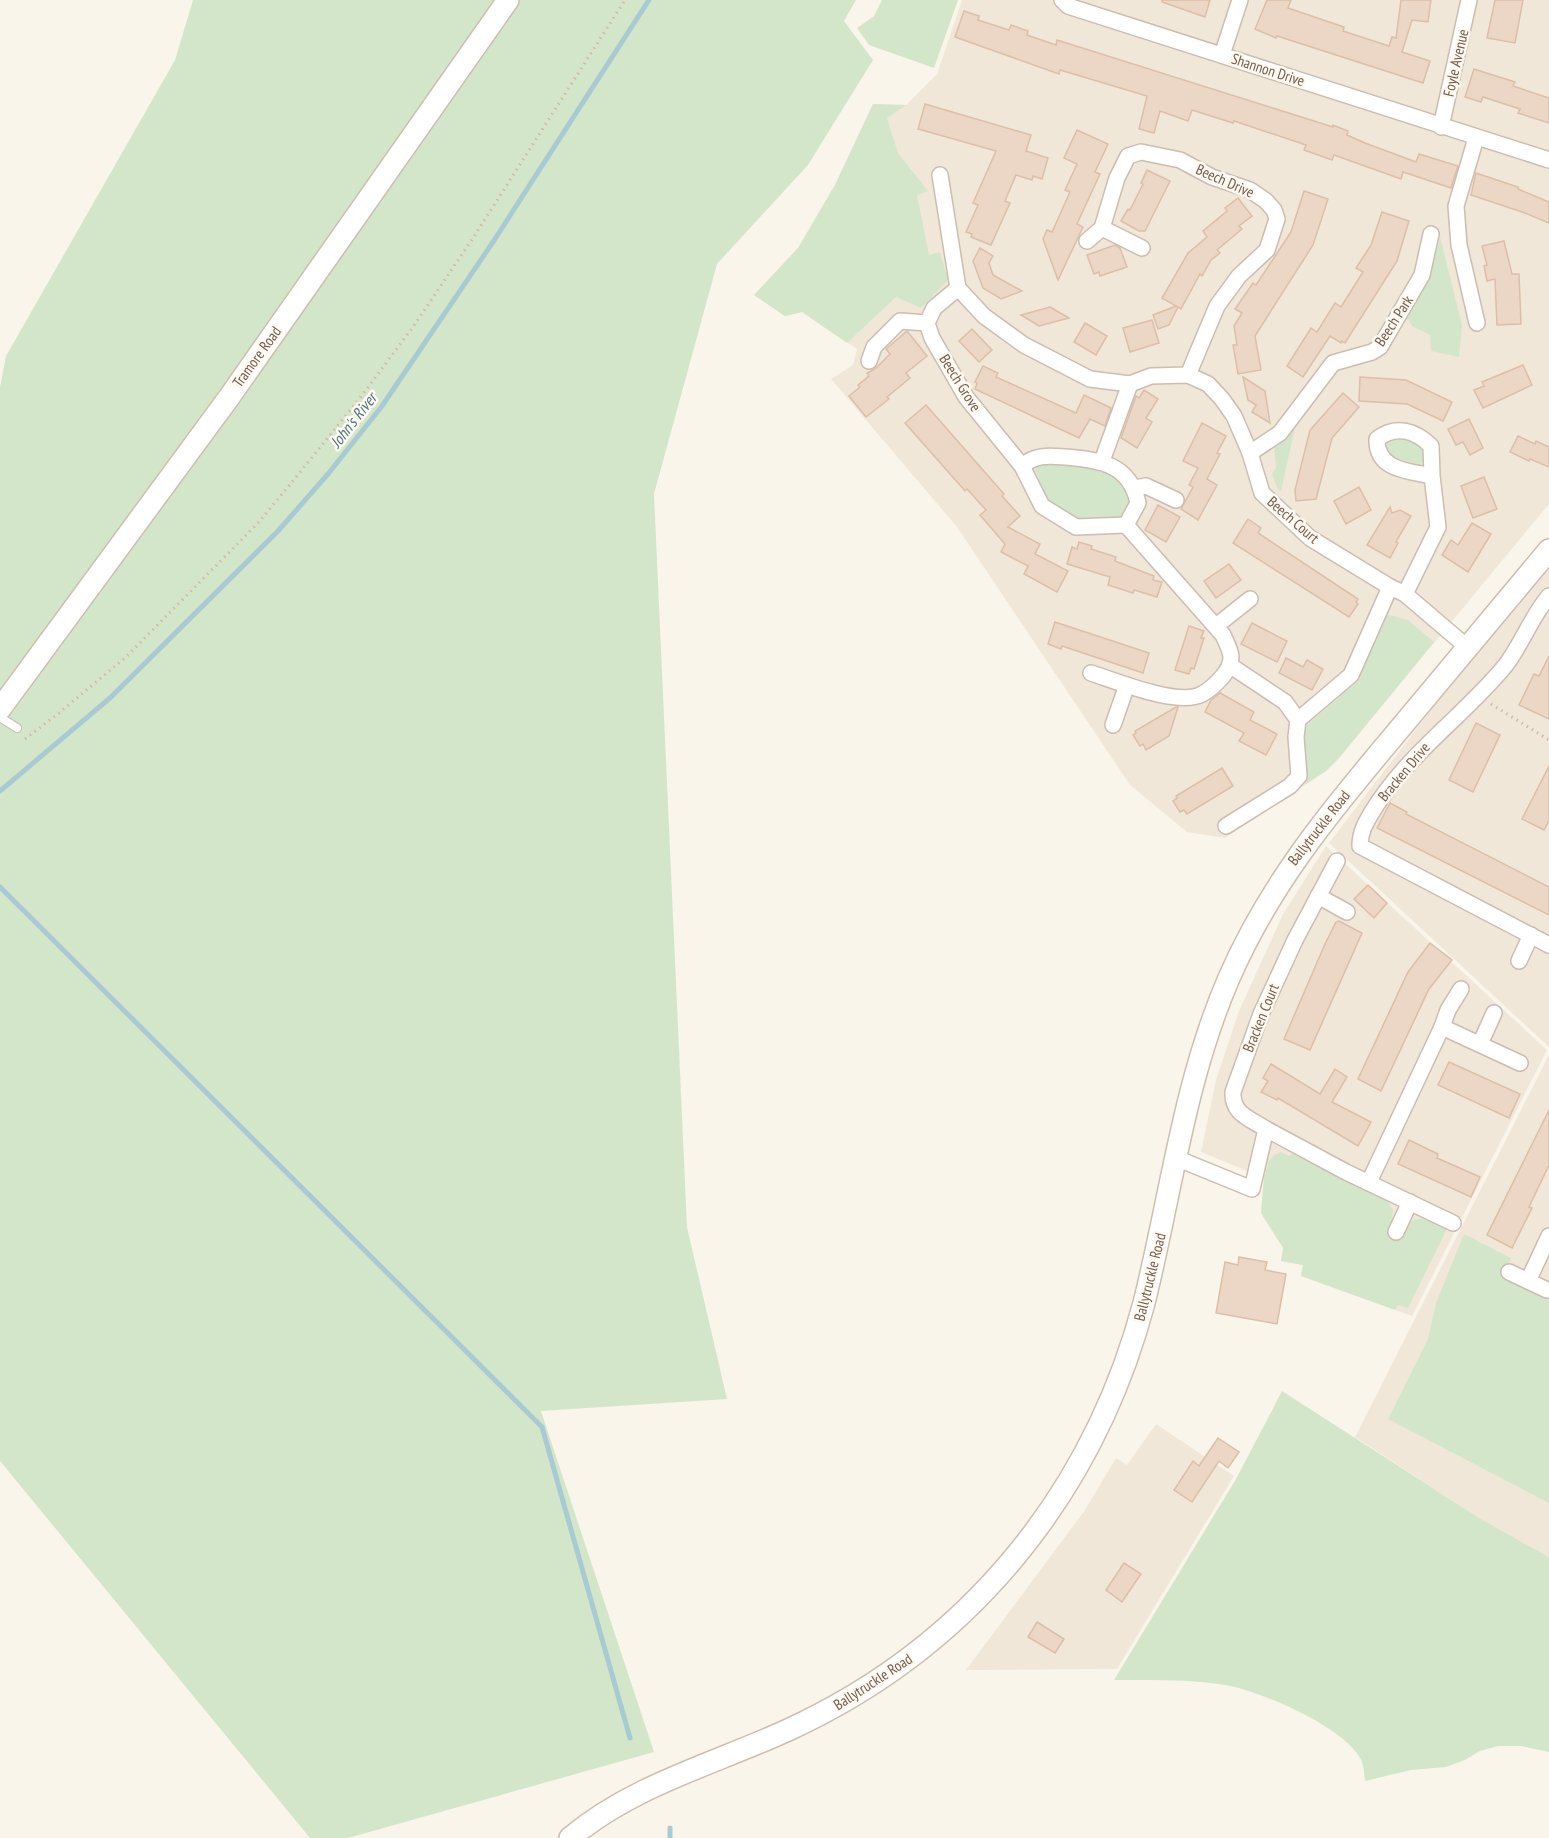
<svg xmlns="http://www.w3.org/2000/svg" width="1549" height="1838" viewBox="0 0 1549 1838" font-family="'PT Sans Narrow',sans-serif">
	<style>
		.residential { fill: #f1e7d9 }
		.green { fill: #d4e6ca }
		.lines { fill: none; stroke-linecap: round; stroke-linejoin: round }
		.stream { stroke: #a8cad2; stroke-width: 5 }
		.building { fill: #ecd6c5; stroke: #ddbea7; stroke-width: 1.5 }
		.lane-casing { stroke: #cbbdb1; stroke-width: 10 }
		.street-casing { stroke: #cbbdb1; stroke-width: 18 }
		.secondary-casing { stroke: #cdbeaf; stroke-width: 24 }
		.path { stroke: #d1baa8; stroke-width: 3; stroke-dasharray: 1.5 4.5; stroke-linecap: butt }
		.lane { stroke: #fff; stroke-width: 8 }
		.street { stroke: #fff; stroke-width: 15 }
		.secondary { stroke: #fff; stroke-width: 21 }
		.labels { text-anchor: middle; stroke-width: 5; stroke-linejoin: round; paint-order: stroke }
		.street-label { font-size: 15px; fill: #725e50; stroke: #fdf8f0 }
		.water-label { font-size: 16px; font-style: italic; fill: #4c7782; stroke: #fdf8f0 }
	</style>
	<rect width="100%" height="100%" fill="#faf5ea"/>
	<g class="residential">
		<polygon points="962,0 1549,0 1549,504 1339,758 1326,771 1225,838 1187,832 1130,785 957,527 831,379 853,365 857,349 802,312 785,316 754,295 798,248 835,185 873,104 906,105 937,74"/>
		<polygon points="1549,568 1549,1047 1329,843 1476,651"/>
		<polygon points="1326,846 1547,1050 1412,1316 1301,1276 1303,1265 1281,1261 1283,1248 1261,1213 1264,1178 1201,1152 1216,1080 1239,1011 1283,914"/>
		<polygon points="1549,1055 1549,1557 1481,1519 1355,1437"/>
		<polygon points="1156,1424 1234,1476 1117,1669 966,1670 1085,1510 1116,1458 1127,1465"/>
	</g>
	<g class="green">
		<polygon points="193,0 856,0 844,21 873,60 808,165 717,264 654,494 687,1227 727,1399 541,1411 654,1752 348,1838 310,1838 0,1461 0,387 6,356 175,60"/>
		<polygon points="882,0 958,0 934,68 869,45 857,28 874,16"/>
		<polygon points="873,104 906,105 887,118 898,153 928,191 917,195 929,255 940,252 948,280 921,308 896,297 847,343 802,312 785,316 754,295 798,248 835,185"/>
		<polygon points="1440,237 1462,325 1459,357 1431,351 1430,335 1412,326 1407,318 1429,280"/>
		<polygon points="1295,428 1281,491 1277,488 1272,474 1276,467 1274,446"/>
		<polygon points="1396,436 1411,438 1422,445 1426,458 1420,465 1388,456 1384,440"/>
		<polygon points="1040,463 1087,465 1119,477 1130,492 1128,505 1118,520 1076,519 1049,503 1035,469"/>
		<polygon points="1386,614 1408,620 1434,642 1339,758 1326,771 1306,784 1302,740 1307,725 1359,680"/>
		<path d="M1281 1152 1290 1156 1293 1152 1329 1173 1387 1200 1393 1210 1392 1221 1387 1231 1401 1239C1404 1234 1406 1226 1410 1222 1420 1213 1437 1225 1447 1229L1408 1308 1398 1305 1395 1310 1301 1276 1303 1265 1281 1261 1283 1248 1261 1213 1264 1178 1269 1161 1274 1155Z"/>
		<polygon points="1464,1234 1511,1258 1502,1277 1546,1300 1549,1296 1549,1503 1388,1419 1428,1339 1436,1303"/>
		<path d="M1282 1391 1481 1519 1549 1557V1752L1521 1746H1498L1480 1751 1465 1760 1446 1767 1411 1770 1365 1781C1364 1774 1364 1764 1360 1758 1342 1726 1260 1691 1225 1685 1188 1679 1150 1680 1114 1680L1236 1479Z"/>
	</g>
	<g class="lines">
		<g class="stream">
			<polyline points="0,791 110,698 278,531 328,474 382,406 493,242 649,0"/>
			<polyline points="0,887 542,1427 630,1738"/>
			<polyline points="670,1828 670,1838"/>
		</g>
	</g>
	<g class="building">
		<polygon points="1162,0 1210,0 1205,17 1162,2"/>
		<polygon points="1267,0 1291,0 1288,8 1344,27 1343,31 1389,46 1392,37 1396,38 1401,0 1431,0 1428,22 1412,20 1402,52 1430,61 1423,83 1277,36 1276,38 1255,29"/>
		<polygon points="1495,0 1523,0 1515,43 1487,38"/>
		<polygon points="964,11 979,16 978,20 1009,30 1011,25 1028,31 1027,35 1056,45 1057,40 1333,127 1333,125 1348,131 1347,135 1365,143 1416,162 1419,154 1458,166 1451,188 1403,172 1401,179 1334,155 1332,160 1304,150 1306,145 1234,121 1233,123 1192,110 1188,121 1160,111 1154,133 1139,129 1147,96 1060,70 1059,74 955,37"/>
		<polygon points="1474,69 1515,82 1513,86 1549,98 1549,123 1518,113 1520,109 1483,97 1481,102 1465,97"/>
		<polygon points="925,104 1031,135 1026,151 1048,158 1042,179 1033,176 1032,180 1016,175 1005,201 1010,203 991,245 971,237 972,234 966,232 978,205 973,203 996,151 918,129"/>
		<polygon points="1077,130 1108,144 1095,172 1100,174 1077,224 1083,227 1058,280 1043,239 1047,230 1052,232 1070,192 1065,190 1077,164 1064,158"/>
		<polygon points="1147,170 1170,181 1145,231 1139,231 1121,221 1128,209 1130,210 1143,184 1141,183"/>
		<polygon points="1476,173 1518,187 1518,189 1549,202 1549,223 1522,212 1471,195"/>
		<polygon points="1304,191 1328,199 1313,245 1255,336 1261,370 1238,374 1233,345 1237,345 1234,326 1242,313 1235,309 1253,283 1256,285 1291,232"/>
		<polygon points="1238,198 1252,216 1239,226 1242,229 1217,250 1220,253 1211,260 1202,276 1200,274 1181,309 1178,307 1169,325 1158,329 1153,315 1176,306 1162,298 1188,253 1207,237 1203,231 1227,211 1225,208"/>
		<polygon points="1382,212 1409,221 1397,261 1345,343 1342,341 1341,343 1330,336 1303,377 1287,366 1311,328 1317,332 1335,303 1341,307 1363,272 1356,268 1371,245"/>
		<polygon points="1504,241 1512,274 1519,274 1521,324 1497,325 1495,279 1487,281 1484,266 1487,265 1482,246"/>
		<polygon points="1115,245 1120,248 1127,267 1100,276 1099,272 1094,274 1087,255"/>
		<polygon points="980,248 993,256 989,263 993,275 1022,291 1001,299 983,288 973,261"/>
		<polygon points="1050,307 1069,318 1039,326 1021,315"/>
		<polygon points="1152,320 1159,343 1130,352 1123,328"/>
		<polygon points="1085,323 1107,336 1096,355 1074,342"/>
		<polygon points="972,329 992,350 979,362 959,341"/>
		<polygon points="907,331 927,356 906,373 910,378 887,397 889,399 866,417 849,396 860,387 858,385 869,376 867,373 875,369 890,354 886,349"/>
		<polygon points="1523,365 1532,385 1483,408 1474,390 1484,386 1482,382"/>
		<polygon points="983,366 998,373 996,377 1076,413 1084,395 1111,408 1105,426 1090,419 1079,438 975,389 977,383 975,382"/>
		<polygon points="1243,377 1265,391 1270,423 1252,412 1256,405 1248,400"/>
		<polygon points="1360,377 1406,380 1452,402 1443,421 1407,404 1359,401"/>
		<polygon points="1144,390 1158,399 1146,418 1152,422 1137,448 1121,438 1136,396 1139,398"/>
		<polygon points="1343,393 1359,407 1332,438 1316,499 1296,501 1295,490 1310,430"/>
		<polygon points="926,405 1004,494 1002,496 1020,516 1008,527 1040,544 1035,554 1068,571 1057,592 1024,574 1028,566 1001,552 1005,544 980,515 986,510 967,489 965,491 905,423"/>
		<polygon points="1469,419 1483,448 1470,455 1463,442 1456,445 1448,429"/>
		<polygon points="1202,423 1226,436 1217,453 1220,454 1207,479 1217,485 1198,520 1181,509 1193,487 1189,485 1198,468 1183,461"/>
		<polygon points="1518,436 1535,444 1536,441 1549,447 1549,467 1530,459 1529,461 1510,452"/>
		<polygon points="1484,477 1497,509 1473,518 1461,486"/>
		<polygon points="1359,487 1371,510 1346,524 1334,501"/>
		<polygon points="1158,505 1180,517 1166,542 1145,530"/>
		<polygon points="1390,507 1392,513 1400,510 1411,516 1396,542 1398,543 1390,558 1367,545"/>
		<polygon points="1248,519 1261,528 1258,533 1358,599 1356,602 1358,604 1349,617 1233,543"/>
		<polygon points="1472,523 1491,534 1468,572 1442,555 1451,540 1458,545"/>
		<polygon points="1079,542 1092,546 1091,549 1116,557 1115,561 1154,576 1153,580 1162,582 1157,597 1134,590 1133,593 1108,585 1110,577 1067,564 1072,547 1077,549"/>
		<polygon points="1229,564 1241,580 1216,598 1204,581"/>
		<polygon points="1055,622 1149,653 1143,673 1062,646 1061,649 1048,644"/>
		<polygon points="1252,623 1287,641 1277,662 1241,644"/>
		<polygon points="1189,626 1204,631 1201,638 1204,638 1194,669 1191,668 1189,674 1175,670"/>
		<polygon points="1549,656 1549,719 1519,705 1534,674 1539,676"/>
		<polygon points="1286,658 1303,667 1307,660 1323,669 1312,690 1279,673"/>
		<polygon points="1220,693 1254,712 1250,720 1277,734 1266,755 1239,741 1244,733 1205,712 1211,700"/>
		<polygon points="1176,707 1178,707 1169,736 1146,750 1143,744 1140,746 1133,735 1136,733 1135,731"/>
		<polygon points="1476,723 1500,735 1473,792 1449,780"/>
		<polygon points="1549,766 1549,821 1544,830 1522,819"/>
		<polygon points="1222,768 1233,786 1187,814 1184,810 1180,812 1173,801 1177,798 1176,796"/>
		<polygon points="1390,803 1407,812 1406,814 1549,887 1549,915 1377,828"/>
		<polygon points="1368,885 1387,903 1374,918 1354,899"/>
		<polygon points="1339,921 1362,933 1310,1050 1284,1039 1325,944 1336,922"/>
		<polygon points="1430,943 1452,960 1429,989 1381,1091 1358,1079 1408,972"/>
		<polygon points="1449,1062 1520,1094 1509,1118 1438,1085"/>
		<polygon points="1271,1064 1320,1094 1335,1069 1347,1077 1332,1102 1371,1122 1358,1146 1278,1098 1277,1100 1261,1092 1268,1081 1263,1078"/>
		<polygon points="1549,1110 1549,1165 1529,1207 1532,1208 1512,1248 1487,1235"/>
		<polygon points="1409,1140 1438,1154 1437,1158 1480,1177 1471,1197 1398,1164"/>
		<polygon points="1239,1257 1267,1262 1265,1270 1286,1274 1277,1324 1216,1313 1225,1262 1238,1265"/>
		<polygon points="1218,1438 1239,1452 1228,1468 1219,1461 1192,1502 1174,1490 1193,1461 1199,1466"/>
		<polygon points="1124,1563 1141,1574 1122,1602 1106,1590"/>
		<polygon points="1037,1622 1064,1639 1055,1653 1028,1637"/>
	</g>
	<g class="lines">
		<defs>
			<polyline id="lane" points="0,717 17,728"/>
			<g id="street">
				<polyline points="1062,0 1068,6 1549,160"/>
				<polyline points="1222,55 1240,0"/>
				<polyline points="1441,127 1469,0"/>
				<polyline points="1476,138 1456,206 1459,245 1477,323"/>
				<polyline points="940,175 958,288 984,316 1024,345 1090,379 1130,384 1151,376 1188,375 1208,384 1222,399 1234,416 1250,453 1262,493 1310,538 1390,587"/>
				<polyline points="1102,228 1142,248"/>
				<polyline points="1087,241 1102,228 1117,178 1128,156 1141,152 1180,160 1212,177 1250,190 1266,201 1274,210 1277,219 1267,250 1239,276 1217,306 1188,375"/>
				<polyline points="958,288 934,308 927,323 932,338 966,397 1022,466 1042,506 1076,527 1126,525"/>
				<polyline points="869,361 874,347 900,321 927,323"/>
				<polyline points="1250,453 1280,433 1333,363 1372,352 1380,347 1422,275 1431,234"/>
				<polyline points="1102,461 1130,384"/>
				<path d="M1022 466C1036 454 1049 456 1066 457 1100 460 1130 464 1138 503L1126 525"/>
				<polyline points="1135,488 1146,486 1176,500"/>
				<path d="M1405 594 1438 527 1432 476C1408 471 1376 470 1377 439 1396 424 1416 431 1431 446L1432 476"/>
				<path d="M1549 596C1531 617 1522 644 1505 666 1462 718 1408 753 1372 812 1365 824 1360 832 1360 846L1549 945"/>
				<polyline points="1216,626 1250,599"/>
				<path d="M1091 673C1116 681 1179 707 1202 694 1210 690 1217 683 1223 676 1236 660 1231 652 1223 635L1126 525"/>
				<polyline points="1298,720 1351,675 1390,587 1405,594 1467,647"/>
				<polyline points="1113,725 1127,685"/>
				<polyline points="1226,826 1290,786 1299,776 1296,737 1298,720 1285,702 1231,666"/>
				<polyline points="1318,896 1347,912"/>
				<polyline points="1519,961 1531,935"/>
				<polyline points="1442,1027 1448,1010 1461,989"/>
				<polyline points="1480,1044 1494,1013"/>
				<polyline points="1266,1129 1346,1172 1453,1223"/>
				<path d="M1176 1158 1252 1189 1266 1129C1249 1118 1232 1114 1233 1092L1261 1014 1295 940 1337 861"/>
				<polyline points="1369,1182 1442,1027 1520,1063"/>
				<polyline points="1396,1232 1410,1202"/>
				<polyline points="1509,1272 1528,1281 1549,1236"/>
				<polyline points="1528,1281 1547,1290"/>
			</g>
			<g id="secondary">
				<polyline points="0,709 230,396 508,0"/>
				<path d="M570 1838C633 1785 714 1764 788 1730 969 1647 1093 1494 1144 1303 1171 1195 1184 1081 1229 978 1269 886 1328 814 1392 738 1444 675 1497 613 1549 550"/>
			</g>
		</defs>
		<use href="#lane" class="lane-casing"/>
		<use href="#street" class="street-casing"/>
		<use href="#secondary" class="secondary-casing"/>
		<g class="path">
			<polyline points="1491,704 1549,740"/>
			<polyline points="25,739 59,713 126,657 258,523 292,482 360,398 413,327 473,238 625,0"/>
		</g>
		<use href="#lane" class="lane"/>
		<use href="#street" class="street"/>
		<use href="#secondary" class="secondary"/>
	</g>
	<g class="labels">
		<g class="street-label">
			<text transform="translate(1456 63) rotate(-77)" y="5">Foyle Avenue</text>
			<text transform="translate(1268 70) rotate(18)" y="5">Shannon Drive</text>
			<text transform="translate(1225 181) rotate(24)" y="5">Beech Drive</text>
			<text transform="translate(1394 321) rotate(-57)" y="5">Beech Park</text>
			<text transform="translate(257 357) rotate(-54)" y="5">Tramore Road</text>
			<text transform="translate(960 383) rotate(58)" y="5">Beech Grove</text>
			<text transform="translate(1293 520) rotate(41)" y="5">Beech Court</text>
			<text transform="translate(1404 772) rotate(-50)" y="5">Bracken Drive</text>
			<text transform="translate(1319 828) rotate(-52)" y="5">Ballytruckle Road</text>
			<text transform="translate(1261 1018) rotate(-68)" y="5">Bracken Court</text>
			<text transform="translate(1150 1277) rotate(-76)" y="5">Ballytruckle Road</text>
			<text transform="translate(873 1682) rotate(-33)" y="5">Ballytruckle Road</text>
		</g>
		<g class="water-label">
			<text transform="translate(353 420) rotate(-52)" y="6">John's River</text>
		</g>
	</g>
</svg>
